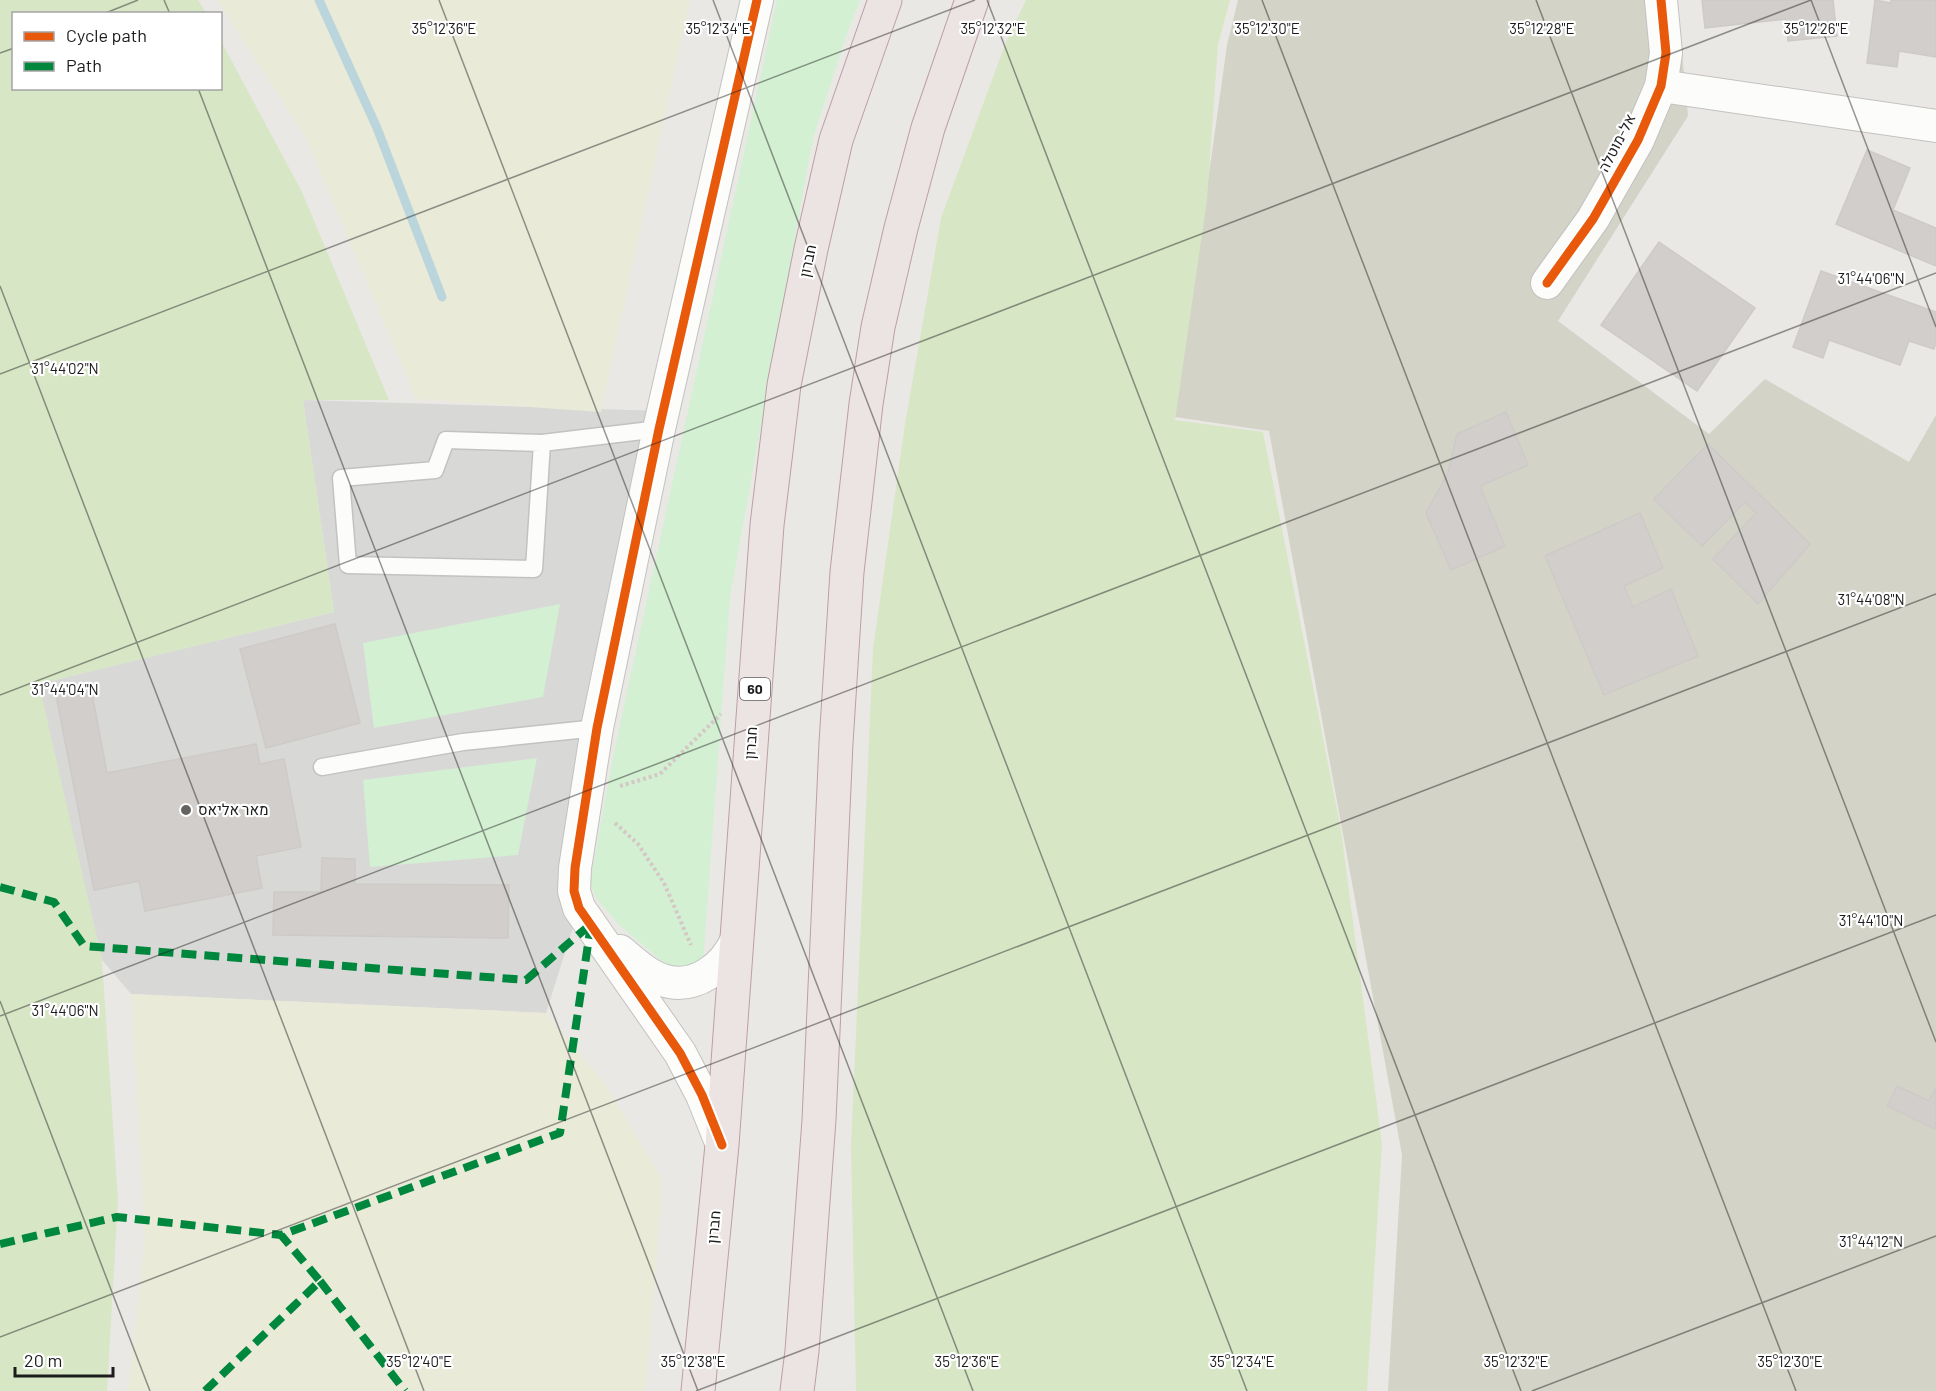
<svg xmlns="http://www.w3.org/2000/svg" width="1936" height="1391" viewBox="0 0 1936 1391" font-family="Barlow,Heebo,sans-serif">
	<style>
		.religious { fill: #d8d8d6 }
		.construction { fill: #d3d3c7 }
		.farmland { fill: #e9ead8 }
		.grass { fill: #d7e6c5 }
		.park { fill: #d3f0d3 }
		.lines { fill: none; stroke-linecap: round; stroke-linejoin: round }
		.stream { stroke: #bad5dc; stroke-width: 9 }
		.building { fill: #d1cecc; stroke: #cdcac7; stroke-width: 1.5 }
		.service-casing { stroke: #c3c2c1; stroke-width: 19 }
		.minor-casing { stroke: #c3c2c1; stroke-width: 34 }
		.trunk-casing { stroke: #bd9ea7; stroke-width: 35 }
		.path { stroke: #d4c7c5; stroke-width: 4; stroke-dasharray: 3 3; stroke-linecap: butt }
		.service { stroke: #fcfcfb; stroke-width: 16 }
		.minor { stroke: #fcfcfb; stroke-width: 32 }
		.trunk { stroke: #ece4e2; stroke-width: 33 }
		.quiet { stroke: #00873e; stroke-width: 8; stroke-dasharray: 15 8; stroke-linecap: butt }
		.cycleway-casing { stroke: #fff; stroke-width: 13 }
		.cycleway { stroke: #e8590c; stroke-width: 9 }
		.ticks { fill: none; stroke: #1c1c1c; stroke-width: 1.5; stroke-opacity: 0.45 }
		.poi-dot { fill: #646362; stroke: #fff; stroke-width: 2 }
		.labels { text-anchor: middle; stroke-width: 4.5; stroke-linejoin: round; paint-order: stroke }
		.shield { fill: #fff; stroke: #606060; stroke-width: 1.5 }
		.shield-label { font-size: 14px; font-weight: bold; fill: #1c1c1c }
		.street-label { font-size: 15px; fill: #1c1c1c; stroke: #fff }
		.poi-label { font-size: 15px; fill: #1c1c1c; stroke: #fff; text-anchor: start }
		.ticks-label { font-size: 15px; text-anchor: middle; fill: #1c1c1c; stroke: #fff; stroke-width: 4.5; stroke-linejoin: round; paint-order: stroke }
	</style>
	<rect width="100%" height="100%" fill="#eae8e5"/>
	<polygon class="religious" points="303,400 663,411 579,908 546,1013 131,994 102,960 38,684 334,612"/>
	<polygon class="construction" points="1238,0 1677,0 1688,116 1558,321 1709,434 1765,379 1909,462 1936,415 1936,1391 1388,1391 1402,1155 1269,431 1175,417 1227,45"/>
	<g class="farmland">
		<polygon points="217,0 690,0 601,412 416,399 305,136"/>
		<polygon points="131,994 546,1013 606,1085 663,1180 646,1391 128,1391 145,1237"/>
	</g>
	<g class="grass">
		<polygon points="0,0 198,0 206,13 14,14 14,88 220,88 221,41 302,192 389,400 303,400 334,612 39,684 102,960 118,1200 107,1391 0,1391"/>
		<polygon points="1026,0 1230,0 1218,45 1207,200 1175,420 1263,432 1341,830 1382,1144 1367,1391 856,1391 851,1146 873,649 905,424 941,218 1006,42"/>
	</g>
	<g class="park">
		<polygon points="777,0 860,0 846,36 813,138 730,597 703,963 690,970 668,966 620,926 596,898 590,883 614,752"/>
		<polygon points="560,604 543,697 374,728 363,643"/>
		<polygon points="537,758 518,855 370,867 363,780"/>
	</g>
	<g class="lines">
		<polyline class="stream" points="319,0 377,128 442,297"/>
	</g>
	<g class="building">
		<polygon points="1702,0 1833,0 1837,36 1788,41 1786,19 1705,28"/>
		<polygon points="1875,0 1891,3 1891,0 1936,0 1936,57 1899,51 1897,67 1867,63"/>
		<polygon points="1867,150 1910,168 1893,210 1936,228 1936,266 1836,224"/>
		<polygon points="1659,242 1755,308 1697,391 1601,325"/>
		<polygon points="1821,271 1936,312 1936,343 1934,349 1909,341 1900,365 1829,340 1823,358 1793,347"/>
		<polygon points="1506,412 1528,465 1480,486 1505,546 1451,570 1426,513 1448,473 1457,434"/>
		<polygon points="1708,444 1810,544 1758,604 1713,559 1756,513 1745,502 1702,546 1654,499"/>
		<polygon points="1640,513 1663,568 1624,586 1633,607 1671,589 1698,656 1604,695 1545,556"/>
		<polygon points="335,624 360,723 266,748 240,649"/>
		<polygon points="91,688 107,773 256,744 260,764 284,759 301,847 256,856 262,888 145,911 139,881 94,890 56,695"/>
		<polygon points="322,858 355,859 355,884 509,885 508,938 273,935 274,892 321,892"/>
		<polygon points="1897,1086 1929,1101 1936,1088 1936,1126 1935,1129 1887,1106"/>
	</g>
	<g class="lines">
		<defs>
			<g id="service">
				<polygon points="446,440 542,443 534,569 348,565 341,478 435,470"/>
				<polyline points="542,443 659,429"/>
				<polyline points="322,767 463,742 597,728"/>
			</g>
			<g id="minor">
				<polyline points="1661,86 1936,126"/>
				<polyline points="1547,283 1593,219 1638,140 1661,86 1666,53 1661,0"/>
				<path d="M620 951C633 962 646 974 662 980 695 991 725 967 737 939"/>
				<polyline points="722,1145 702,1095 680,1053 579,908 574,891 575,868 597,728 659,429 757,0"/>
			</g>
			<g id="trunk">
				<polyline points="698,1391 722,1145 767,525 784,385 811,249 836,140 885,0"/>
				<polyline points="797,1391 802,1351 819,1120 836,743 847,572 866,404 878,327 901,228 928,128 972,0"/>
			</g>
		</defs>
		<use href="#service" class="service-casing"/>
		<use href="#minor" class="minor-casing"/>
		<use href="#trunk" class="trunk-casing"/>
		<g class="path">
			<polyline points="620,786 660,774 721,714"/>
			<polyline points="615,823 638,844 664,883 691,945"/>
		</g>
		<use href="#service" class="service"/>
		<use href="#minor" class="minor"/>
		<use href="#trunk" class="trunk"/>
		<g class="quiet">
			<polyline points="0,887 54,902 84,946 526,980 591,924"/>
			<polyline points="0,1244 117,1217 281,1235"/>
			<polyline points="320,1281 405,1391"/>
			<polyline points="205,1391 320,1281 281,1235 560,1133 591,924"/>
		</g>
		<defs>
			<g id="cycleway">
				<polyline points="1547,283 1593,219 1638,140 1661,86 1666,53 1661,0"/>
				<polyline points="722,1145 702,1095 680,1053 579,908 574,891 575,868 597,728 659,429 757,0"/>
			</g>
		</defs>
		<use href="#cycleway" class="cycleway-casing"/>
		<use href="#cycleway" class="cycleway"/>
	</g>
	<path class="ticks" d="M164 0 170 14M439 0 973 1391M713 0 1247 1391M987 0 1521 1391M1262 0 1796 1391M1536 0 1936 1042M1811 0 1936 327M103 14 138 0M0 53 14 48M198 88 698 1391M0 286 424 1391M0 374 975 0M0 695 1811 0M0 1001 150 1391M0 1016 1936 273M0 1337 1936 594M696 1391 1936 915M1532 1391 1936 1236"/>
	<circle class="poi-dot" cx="186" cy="810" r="6"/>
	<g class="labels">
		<rect class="shield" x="740" y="678" width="30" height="22" rx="4.5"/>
		<g class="shield-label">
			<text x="755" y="694">60</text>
		</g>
		<g class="street-label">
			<text transform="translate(1617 143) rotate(-63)" y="5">אל-מוטלה</text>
			<text transform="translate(808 261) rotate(-78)" y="5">חברון</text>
			<text transform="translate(751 743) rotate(-86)" y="5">חברון</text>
			<text transform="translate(714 1227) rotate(-85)" y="5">חברון</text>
		</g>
		<g class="poi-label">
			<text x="198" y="815">מאר אליאס</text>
		</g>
	</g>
	<g class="ticks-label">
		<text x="444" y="34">35°12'36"E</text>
		<text x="718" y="34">35°12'34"E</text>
		<text x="993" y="34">35°12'32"E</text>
		<text x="1267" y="34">35°12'30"E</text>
		<text x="1542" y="34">35°12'28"E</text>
		<text x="1816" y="34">35°12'26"E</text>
		<text x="1871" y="284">31°44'06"N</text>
		<text x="65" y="374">31°44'02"N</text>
		<text x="1871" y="605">31°44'08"N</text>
		<text x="65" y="695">31°44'04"N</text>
		<text x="1871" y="926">31°44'10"N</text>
		<text x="65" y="1016">31°44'06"N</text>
		<text x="1871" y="1247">31°44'12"N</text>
		<text x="419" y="1367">35°12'40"E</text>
		<text x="693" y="1367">35°12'38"E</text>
		<text x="967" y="1367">35°12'36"E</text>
		<text x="1242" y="1367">35°12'34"E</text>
		<text x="1516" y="1367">35°12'32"E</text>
		<text x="1790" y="1367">35°12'30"E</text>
	</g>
	<rect x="12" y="12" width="210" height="78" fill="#ffffff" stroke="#a4a4a4" stroke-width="1.5"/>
	<rect x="24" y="32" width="30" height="9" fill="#e8590c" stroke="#a4a4a4" stroke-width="1.5"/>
	<text x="66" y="42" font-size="18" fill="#1c1c1c">Cycle path</text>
	<rect x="24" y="62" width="30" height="9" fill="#00873e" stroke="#a4a4a4" stroke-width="1.5"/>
	<text x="66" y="72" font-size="18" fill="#1c1c1c">Path</text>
	<path d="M15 1367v9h98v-9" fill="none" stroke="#1c1c1c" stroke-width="3"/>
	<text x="24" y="1367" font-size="18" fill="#1c1c1c" stroke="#ffffff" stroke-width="4.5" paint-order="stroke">20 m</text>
</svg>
